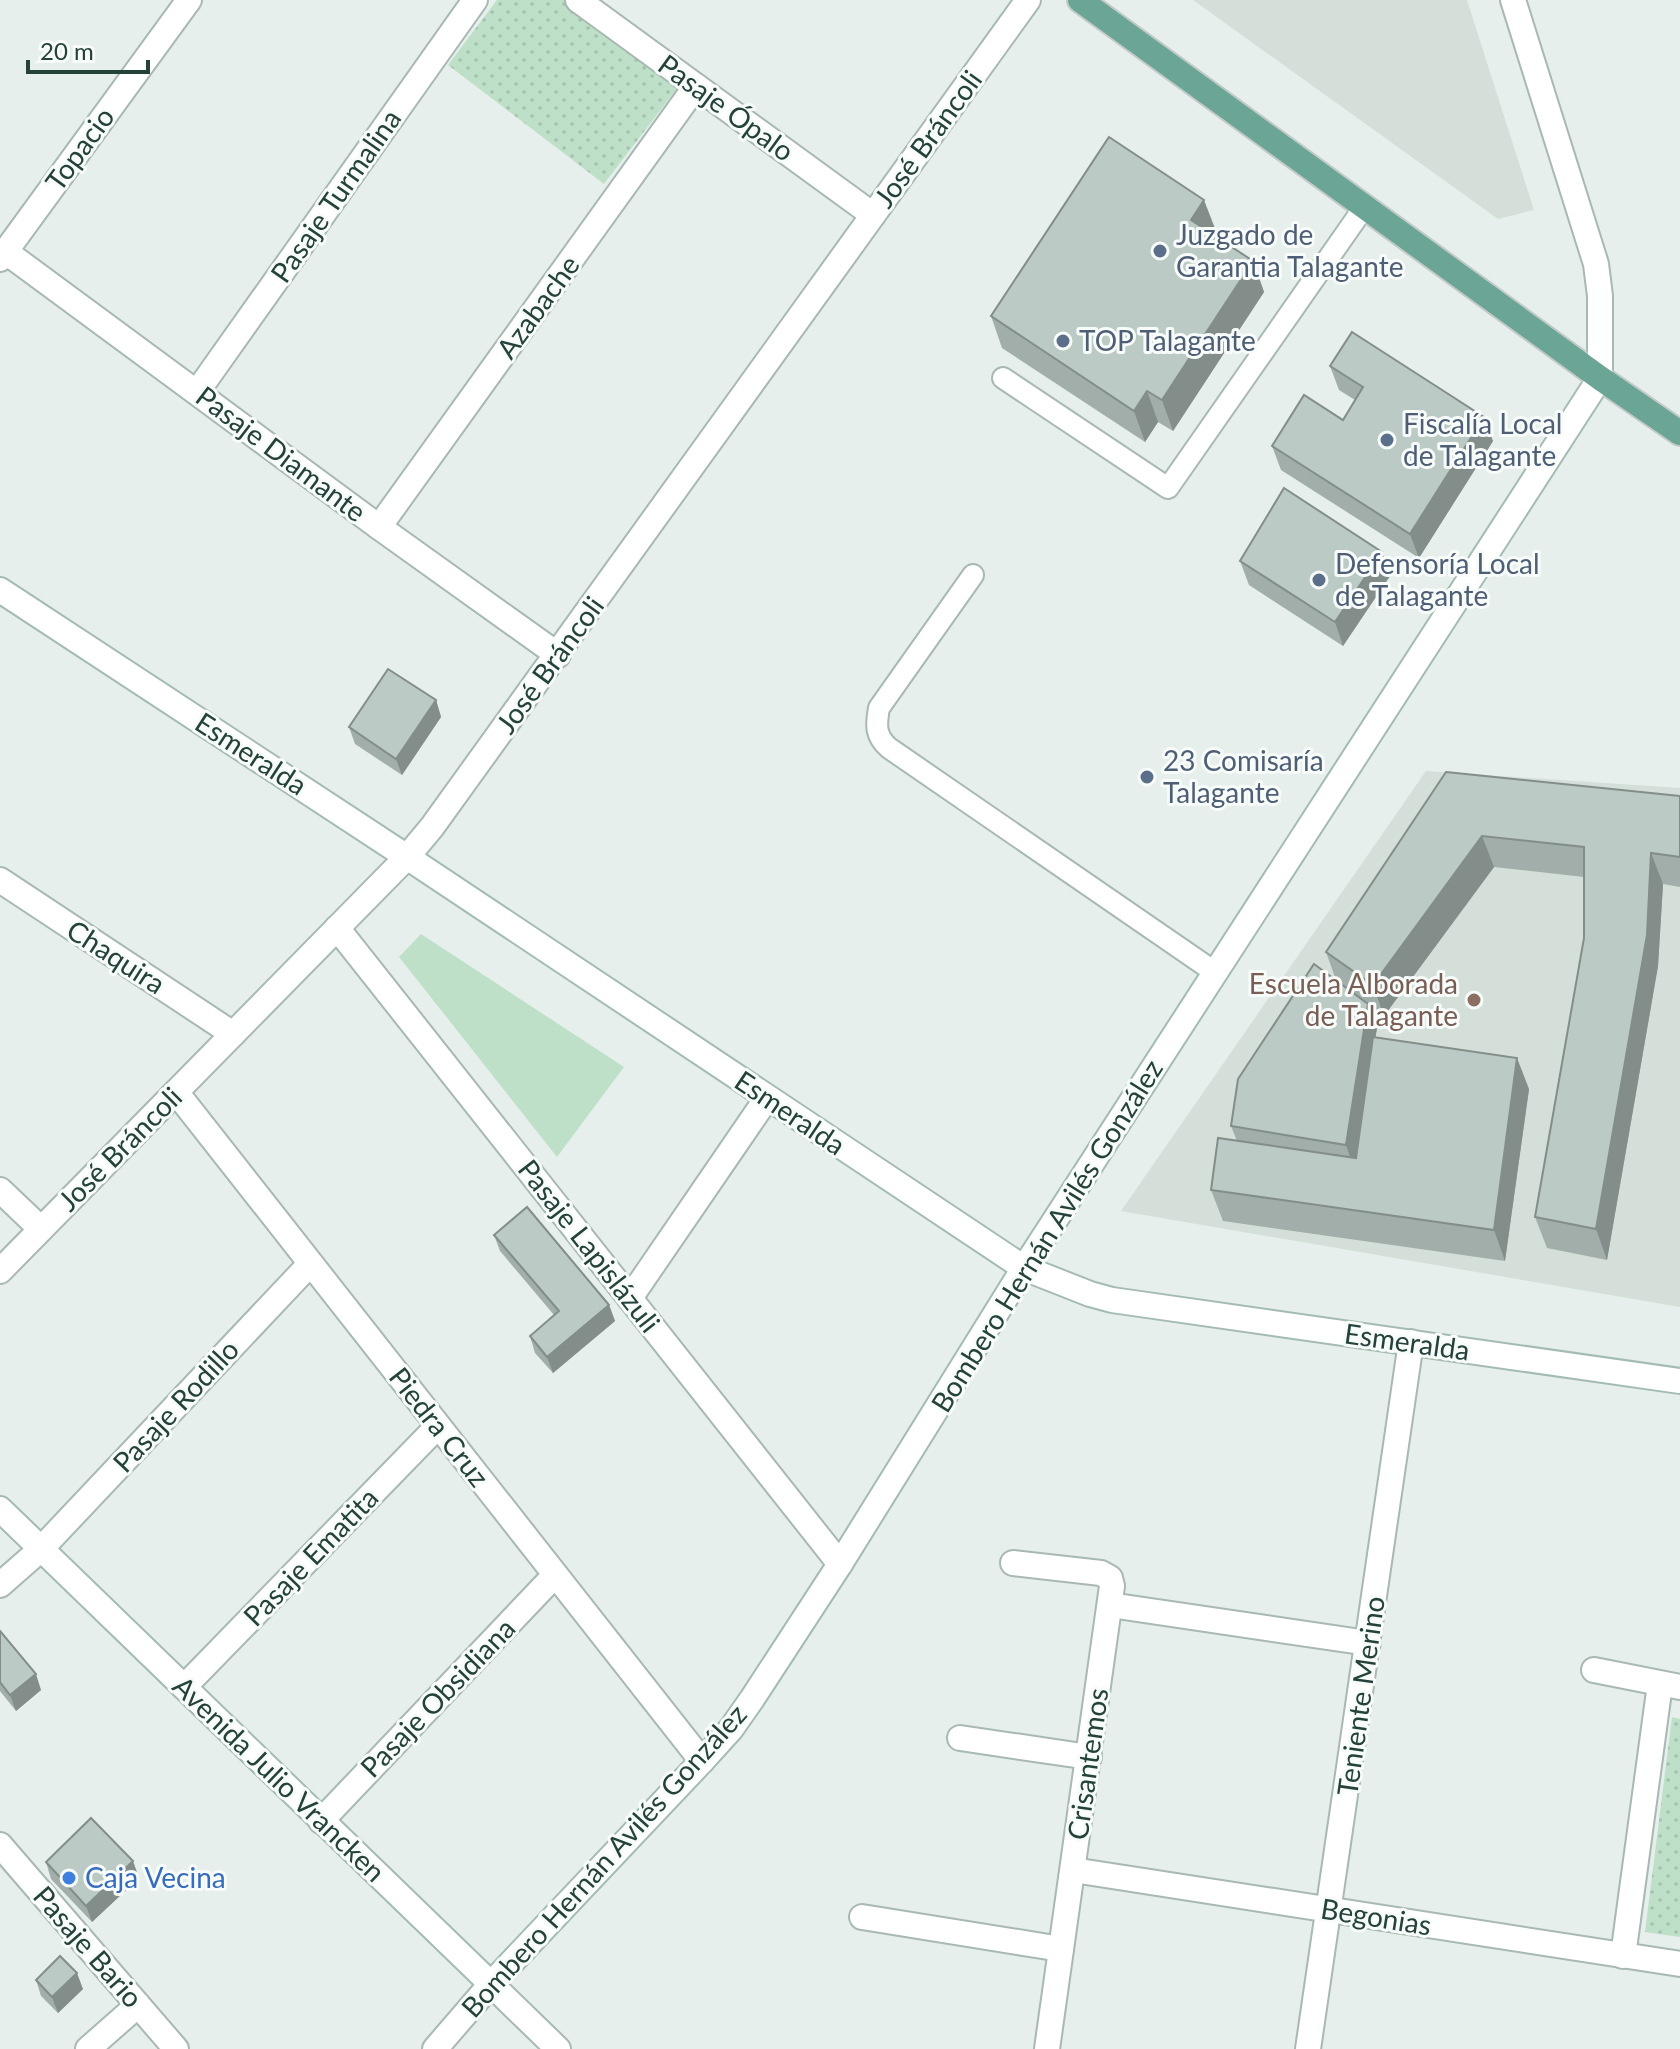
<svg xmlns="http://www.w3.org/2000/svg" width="1680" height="2049" viewBox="0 0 1680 2049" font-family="Lato,sans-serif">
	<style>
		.built { fill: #d4dfda }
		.grass { fill: url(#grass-dots) }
		.green { fill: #bfe0c8 }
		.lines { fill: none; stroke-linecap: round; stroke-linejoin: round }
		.lane-casing { stroke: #a8b8b2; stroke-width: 24 }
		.street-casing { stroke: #a8b8b2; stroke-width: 28 }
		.secondary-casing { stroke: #a4bbb3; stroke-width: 28 }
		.primary-casing { stroke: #c2cac8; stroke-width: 28 }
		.lane { stroke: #fff; stroke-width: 20 }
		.street { stroke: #fff; stroke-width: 24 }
		.secondary { stroke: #fff; stroke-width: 24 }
		.primary { stroke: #6aa596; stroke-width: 24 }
		.wall { fill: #a1aea9 }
		.shaded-wall { fill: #838d89 }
		.building { fill: #bbcac4; stroke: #838d89; stroke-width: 2 }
		.service-dot { fill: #5c6f8a; stroke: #f7fbf9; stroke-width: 3 }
		.education-dot { fill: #8d6e63; stroke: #f7fbf9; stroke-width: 3 }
		.shop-dot { fill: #3f7fe0; stroke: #f7fbf9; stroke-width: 3 }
		.labels { text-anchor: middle; stroke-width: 6; stroke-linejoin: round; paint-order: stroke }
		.street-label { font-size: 28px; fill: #24423a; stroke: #f7fbf9 }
		.service-label { font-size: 28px; fill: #4e5e75; stroke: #f7fbf9; text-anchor: start }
		.education-label { font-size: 28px; fill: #785e54; stroke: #f7fbf9; text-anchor: end }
		.shop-label { font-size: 28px; fill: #366cbe; stroke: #f7fbf9; text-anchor: start }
	</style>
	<defs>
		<pattern id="grass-dots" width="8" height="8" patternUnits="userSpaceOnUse" patternTransform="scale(2)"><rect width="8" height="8" fill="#bfe0c8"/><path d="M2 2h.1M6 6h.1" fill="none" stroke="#a4c1ad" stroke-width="1.8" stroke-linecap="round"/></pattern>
	</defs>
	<rect width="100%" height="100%" fill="#e6efeb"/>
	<g class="built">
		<polygon points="1193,0 1467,0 1534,210 1498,219"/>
		<polygon points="1426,771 1680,788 1680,1307 1121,1211"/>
	</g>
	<g class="grass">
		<polygon points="497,0 564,0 678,87 604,184 448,65"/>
		<polygon points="1672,1717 1680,1719 1680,1937 1645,1932"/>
	</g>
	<polygon class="green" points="421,934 624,1067 557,1157 399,957"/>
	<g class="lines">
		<defs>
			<g id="lane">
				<polyline points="1003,378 1168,488 1365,206"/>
				<path d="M973 575 879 708C876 725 875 736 889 748L1216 973"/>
			</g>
			<g id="street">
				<polyline points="578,0 873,215"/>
				<polyline points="1513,0 1596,264 1600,296 1600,378"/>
				<polyline points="6,252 379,527 558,655"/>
				<polyline points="0,259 189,0"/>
				<polyline points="197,392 475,0"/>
				<polyline points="379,527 696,86"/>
				<polyline points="0,880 233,1034"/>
				<polyline points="337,928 840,1564"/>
				<polyline points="176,1092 702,1761"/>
				<polyline points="0,1190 41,1229"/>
				<polyline points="0,1271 407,857 432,827 1028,0"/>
				<polyline points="630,1298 767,1098"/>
				<polyline points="1013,1563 1101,1573 1110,1578 1112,1586 1047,2049"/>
				<polyline points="0,1585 41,1549 310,1264"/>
				<polyline points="1110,1605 1368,1643"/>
				<polyline points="1594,1670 1680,1687"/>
				<polyline points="184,1687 438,1426"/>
				<polyline points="960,1738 1089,1757"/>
				<polyline points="321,1821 555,1575"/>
				<polyline points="0,1845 176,2049"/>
				<polyline points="1073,1870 1680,1964"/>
				<polyline points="862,1917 1061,1949"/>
				<polyline points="1623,1956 1660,1684"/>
				<polyline points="88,2049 138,2005"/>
				<polyline points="435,2049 491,1984 558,2049"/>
				<polyline points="1308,2049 1411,1342"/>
			</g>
			<g id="secondary">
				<polyline points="0,590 407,857 1024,1268 1090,1294 1112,1300 1680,1381"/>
				<polyline points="0,1509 491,1984 702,1761 731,1729 752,1699 840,1564 1024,1268 1600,378"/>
			</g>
			<polyline id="primary" points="1080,0 1600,378 1680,433"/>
		</defs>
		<use href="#lane" class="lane-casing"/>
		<use href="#street" class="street-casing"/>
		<use href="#secondary" class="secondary-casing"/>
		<use href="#primary" class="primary-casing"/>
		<use href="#lane" class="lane"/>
		<use href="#street" class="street"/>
		<use href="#secondary" class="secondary"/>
		<use href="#primary" class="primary"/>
	</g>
	<g class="wall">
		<polygon points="1216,231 1213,235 1253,261 1264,292 1173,431 1158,422 1145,442 1002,348 991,316"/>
		<polygon points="1330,366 1493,441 1419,558 1281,470 1272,446 1343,420 1355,400 1339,390"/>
		<polygon points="1240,561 1390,576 1343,646 1249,585"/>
		<polygon points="436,700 441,717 402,775 355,744 349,727"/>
		<polygon points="1446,772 1680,796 1680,887 1663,884 1658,966 1607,1260 1547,1248 1535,1217 1584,938 1584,877 1494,867 1384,1016 1368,1005 1377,1028 1375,1038 1529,1089 1505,1261 1223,1221 1211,1190 1237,1141 1231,1126 1336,980 1326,952"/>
		<polygon points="494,1235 609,1305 615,1321 553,1373 535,1353 530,1336 554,1315 500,1251"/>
		<polygon points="0,1631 41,1690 16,1711 0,1691"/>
		<polygon points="46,1862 139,1878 92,1922 51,1879"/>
		<polygon points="36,1980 83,1989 58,2013 41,1996"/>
	</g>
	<g class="shaded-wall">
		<polygon points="1204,200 1216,231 1202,251 1191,220"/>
		<polygon points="1253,261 1264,292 1173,431 1162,400"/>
		<polygon points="1147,391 1158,422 1145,442 1134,411"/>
		<polygon points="1484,417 1493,441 1419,558 1410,534"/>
		<polygon points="1382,552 1390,576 1343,646 1335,622"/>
		<polygon points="436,700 441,717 402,775 396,759"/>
		<polygon points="1482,836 1494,867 1384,1016 1373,985"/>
		<polygon points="1651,853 1663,884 1658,966 1607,1260 1596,1229"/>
		<polygon points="1368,1004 1377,1028 1354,1169 1346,1145"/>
		<polygon points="1517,1058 1529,1089 1505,1261 1494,1230"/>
		<polygon points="609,1305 615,1321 553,1373 547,1357"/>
		<polygon points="36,1674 41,1690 16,1711 10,1695"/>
		<polygon points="133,1861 139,1878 92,1922 86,1906"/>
		<polygon points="77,1973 83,1989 58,2013 52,1997"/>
	</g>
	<g class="building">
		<polygon points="1109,137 1204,200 1191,220 1253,261 1162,400 1147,391 1134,411 991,316"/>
		<polygon points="1352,332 1484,417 1410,534 1272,446 1304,395 1343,420 1363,387 1330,366"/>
		<polygon points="1284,488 1382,552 1335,622 1240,561"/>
		<polygon points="388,669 436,700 396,759 349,727"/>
		<polygon points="1446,772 1680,796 1680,857 1651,853 1647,935 1596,1229 1535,1217 1584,938 1584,847 1482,836 1373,985 1326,952"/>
		<polygon points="1314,964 1368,1004 1346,1145 1231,1126 1238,1079"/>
		<polygon points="1373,1037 1517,1058 1494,1230 1211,1190 1218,1138 1356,1158"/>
		<polygon points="527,1207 609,1305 547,1357 530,1336 559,1311 494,1235"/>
		<polygon points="0,1631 36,1674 10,1695 0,1682"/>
		<polygon points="91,1818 133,1861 86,1906 46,1862"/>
		<polygon points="60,1956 77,1973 52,1997 36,1980"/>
	</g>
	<g class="service-dot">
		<circle cx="1160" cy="251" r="8"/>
		<circle cx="1063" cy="341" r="8"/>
		<circle cx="1387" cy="440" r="8"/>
		<circle cx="1319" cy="580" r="8"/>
		<circle cx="1147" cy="777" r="8"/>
	</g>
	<circle class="education-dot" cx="1474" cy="1000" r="8"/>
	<circle class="shop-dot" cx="69" cy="1878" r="8"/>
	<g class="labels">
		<g class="street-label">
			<text transform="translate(726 108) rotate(36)" y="10">Pasaje Ópalo</text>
			<text transform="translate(928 139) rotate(-54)" y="10">José Bráncoli</text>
			<text transform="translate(80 149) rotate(-54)" y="10">Topacio</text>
			<text transform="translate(336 196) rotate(-55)" y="10">Pasaje Turmalina</text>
			<text transform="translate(538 307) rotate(-54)" y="10">Azabache</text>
			<text transform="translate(281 454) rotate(37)" y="10">Pasaje Diamante</text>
			<text transform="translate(550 665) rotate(-54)" y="10">José Bráncoli</text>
			<text transform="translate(251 754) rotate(33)" y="10">Esmeralda</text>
			<text transform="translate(116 957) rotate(33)" y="10">Chaquira</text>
			<text transform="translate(790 1113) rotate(34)" y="10">Esmeralda</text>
			<text transform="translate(120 1149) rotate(-45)" y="10">José Bráncoli</text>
			<text transform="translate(1047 1236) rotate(-58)" y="10">Bombero Hernán Avilés González</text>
			<text transform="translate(589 1246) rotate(52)" y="10">Pasaje Lapislázuli</text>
			<text transform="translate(1407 1342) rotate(8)" y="10">Esmeralda</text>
			<text transform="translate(176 1406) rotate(-47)" y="10">Pasaje Rodillo</text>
			<text transform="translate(439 1427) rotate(52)" y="10">Piedra Cruz</text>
			<text transform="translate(311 1557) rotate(-46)" y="10">Pasaje Ematita</text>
			<text transform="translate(1361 1696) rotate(-82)" y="10">Teniente Merino</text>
			<text transform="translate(438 1698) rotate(-46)" y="10">Pasaje Obsidiana</text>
			<text transform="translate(1088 1764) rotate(-82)" y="10">Crisantemos</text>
			<text transform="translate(279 1779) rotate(44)" y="10">Avenida Julio Vrancken</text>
			<text transform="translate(604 1861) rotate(-48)" y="10">Bombero Hernán Avilés González</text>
			<text transform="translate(1376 1917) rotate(9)" y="10">Begonias</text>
			<text transform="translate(88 1947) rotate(49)" y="10">Pasaje Bario</text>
		</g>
		<g class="service-label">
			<text x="1176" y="245">Juzgado de<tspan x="1176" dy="32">Garantia Talagante</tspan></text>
			<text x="1079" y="351">TOP Talagante</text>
			<text x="1403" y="434">Fiscalía Local<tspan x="1403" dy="32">de Talagante</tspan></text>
			<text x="1335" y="574">Defensoría Local<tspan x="1335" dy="32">de Talagante</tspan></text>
			<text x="1163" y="771">23 Comisaría<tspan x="1163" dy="32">Talagante</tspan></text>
		</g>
		<g class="education-label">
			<text x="1458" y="994">Escuela Alborada<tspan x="1458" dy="32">de Talagante</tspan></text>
		</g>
		<g class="shop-label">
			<text x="85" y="1888">Caja Vecina</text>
		</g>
	</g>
	<path d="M28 60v12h120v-12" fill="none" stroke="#24423a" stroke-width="4"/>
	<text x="40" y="60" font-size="24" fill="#24423a" stroke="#f7fbf9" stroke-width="6" paint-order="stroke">20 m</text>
</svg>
